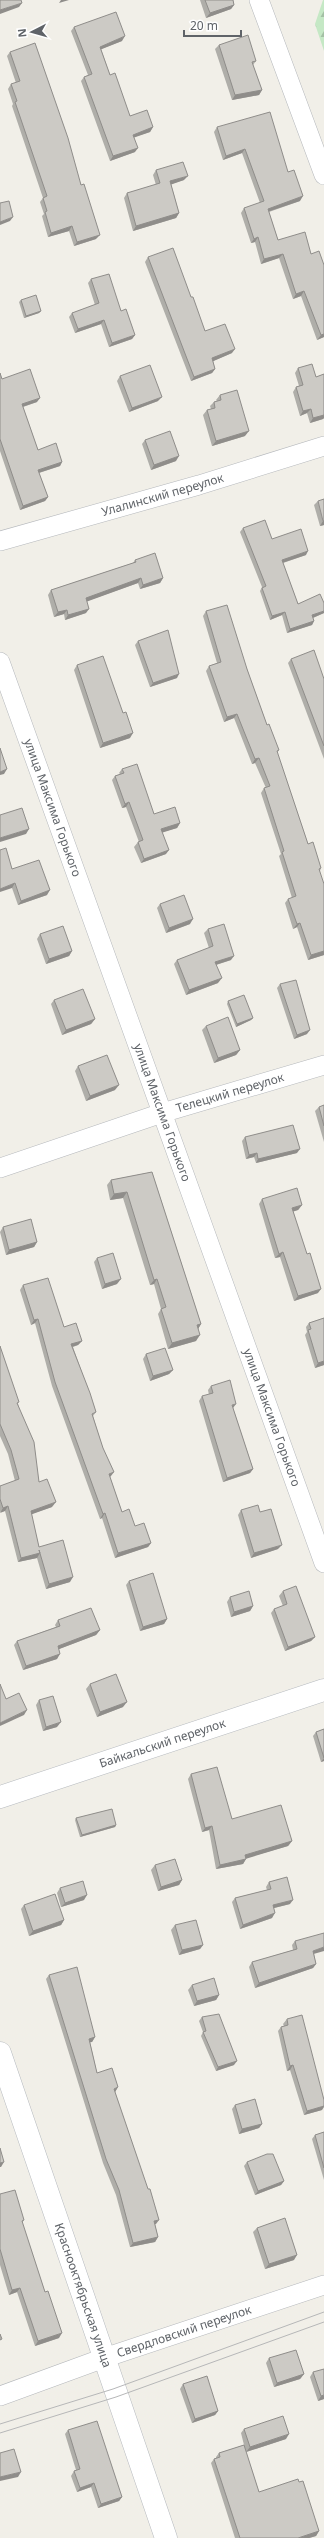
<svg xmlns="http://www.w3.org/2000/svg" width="324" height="2538" viewBox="0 0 324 2538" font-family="'Noto Sans',sans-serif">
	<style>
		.forest { fill: url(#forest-firs) }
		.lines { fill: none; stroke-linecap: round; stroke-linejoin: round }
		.street-casing { stroke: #b5b8bc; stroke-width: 20 }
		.secondary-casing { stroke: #b6babf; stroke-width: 23 }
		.street { stroke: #fff; stroke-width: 19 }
		.secondary { stroke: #fff; stroke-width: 22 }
		.tram { stroke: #b6b7b8; stroke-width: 1 }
		.wall { fill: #afaea9 }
		.shaded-wall { fill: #8f8d8a }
		.building { fill: #cccac5; stroke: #8f8d8a }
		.labels { text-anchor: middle; stroke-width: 3.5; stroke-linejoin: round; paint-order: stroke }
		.street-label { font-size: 12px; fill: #5f6368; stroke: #fff }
	</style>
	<defs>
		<pattern id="forest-firs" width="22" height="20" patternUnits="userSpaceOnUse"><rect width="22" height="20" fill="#c5e8c5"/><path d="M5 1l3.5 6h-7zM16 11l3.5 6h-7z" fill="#a3c0a4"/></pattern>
	</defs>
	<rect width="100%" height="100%" fill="#f1efe8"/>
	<polygon class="forest" points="323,0 324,0 324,51 315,24"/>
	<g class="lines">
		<defs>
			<g id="street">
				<polyline points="259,0 324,175"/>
				<path id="s1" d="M0 541 199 485 324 446"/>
				<path id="s2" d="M0 662 324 1563"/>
				<path id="s3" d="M0 1168 162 1113 324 1065"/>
				<path id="s4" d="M0 2396 104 2358 324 2285"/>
			</g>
			<g id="secondary">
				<path id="s5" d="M0 1797 324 1690"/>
				<path id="s6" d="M0 2053 166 2538"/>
			</g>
		</defs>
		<use href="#street" class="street-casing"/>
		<use href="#secondary" class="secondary-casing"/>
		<use href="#street" class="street"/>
		<use href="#secondary" class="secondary"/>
		<g class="tram">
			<polyline points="0,2424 113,2389 324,2312"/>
			<polyline points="0,2433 116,2397 324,2322"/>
		</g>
	</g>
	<g class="wall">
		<polygon points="200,0 233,0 234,5 231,9 206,18"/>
		<polygon points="74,27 122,41 101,49 110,75 130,116 153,127 150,132 134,137 135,152 110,161 81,81 84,77 88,75 71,31"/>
		<polygon points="219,45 256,61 253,65 262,90 259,95 232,100 215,49"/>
		<polygon points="10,52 81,185 96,239 74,246 69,231 48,237 42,216 44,214 40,202 43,198 12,106 13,104 8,89 11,84 16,83 7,56"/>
		<polygon points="217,127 288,172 300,201 269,212 278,240 311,254 324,265 324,337 317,340 301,296 293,299 279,258 261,264 255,242 251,243 241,213 244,208 260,203 242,153 223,160 214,132"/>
		<polygon points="156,170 184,180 171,184 179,213 176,218 133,231 124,198 127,193 156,185 153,175"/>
		<polygon points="148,257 191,297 205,331 232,353 213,361 215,369 212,373 191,381 145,262"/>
		<polygon points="91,279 121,311 135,335 132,339 109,347 101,324 75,333 69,317 72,313 95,305 88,283"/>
		<polygon points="21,300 41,311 39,313 24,318 19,302"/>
		<polygon points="298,368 316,377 324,374 324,418 323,419 310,423 307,413 300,416 293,392 296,387 299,386 295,373"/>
		<polygon points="0,373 2,379 37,402 23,407 38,450 62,462 60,466 39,473 48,497 45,501 20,510 0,451"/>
		<polygon points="120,376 158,401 129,412 117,381"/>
		<polygon points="220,395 245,436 212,446 203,415 207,410 211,409 210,406 214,402 217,401 216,400"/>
		<polygon points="145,440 176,461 151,470 142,444"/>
		<polygon points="318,501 324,525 320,526 314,505"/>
		<polygon points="243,528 272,539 306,555 283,563 298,604 324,613 313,618 314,621 312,625 287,633 282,615 270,620 260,591 262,587 240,532"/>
		<polygon points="135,560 163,578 160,583 140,589 138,583 87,601 86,613 65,620 64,614 54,617 48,595 51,590 133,563"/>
		<polygon points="206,611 247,669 267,725 279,750 277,753 308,844 321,868 320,871 324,955 308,960 297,927 293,929 285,903 288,899 292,898 279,856 281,854 261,793 264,788 266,788 255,763 252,764 234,718 224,722 206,671 209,666 217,663 203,616"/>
		<polygon points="138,641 177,678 150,687 135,645"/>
		<polygon points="291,659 324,679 324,759 288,663"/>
		<polygon points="77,665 123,713 130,738 100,748 74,670"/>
		<polygon points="122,769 154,814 180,823 177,828 162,832 166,854 141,863 134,847 138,842 139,842 126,807 122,808 112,780 115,776 120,774 119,773"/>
		<polygon points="12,869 47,895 18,905 12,888"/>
		<polygon points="160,904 190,924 166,933 157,908"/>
		<polygon points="208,929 231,960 216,965 218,983 186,995 174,964 177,960 209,948 204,933"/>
		<polygon points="40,934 72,951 69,956 46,964 37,939"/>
		<polygon points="280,984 307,1034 294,1039 277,988"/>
		<polygon points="54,1000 95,1019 91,1024 62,1035 51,1004"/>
		<polygon points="228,1001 253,1018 251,1020 236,1027 227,1004"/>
		<polygon points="206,1026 240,1050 236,1055 214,1063 202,1030"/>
		<polygon points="78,1066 115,1090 86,1101 75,1071"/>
		<polygon points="324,1105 324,1142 315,1111 319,1107"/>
		<polygon points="245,1137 297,1153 256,1163 254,1157 246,1159 242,1141"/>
		<polygon points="152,1172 201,1324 198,1329 196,1341 168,1349 158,1314 161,1309 154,1284 150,1285 123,1198 110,1200 107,1185 111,1180"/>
		<polygon points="262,1199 302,1205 298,1210 293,1211 318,1293 294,1301 280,1257 275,1258 259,1204"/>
		<polygon points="3,1227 37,1242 34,1247 6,1255 0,1232"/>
		<polygon points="97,1258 117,1284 102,1289 94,1262"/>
		<polygon points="23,1285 64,1327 82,1341 78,1345 73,1347 96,1412 93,1416 111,1476 110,1477 122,1512 151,1543 148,1547 115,1558 102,1518 100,1519 52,1386 35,1323 31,1325 20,1290"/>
		<polygon points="324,1318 324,1365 315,1368 305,1335 307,1332 306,1327 309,1323"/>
		<polygon points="0,1346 18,1404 39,1482 52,1507 31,1514 39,1547 70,1582 46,1589 37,1558 18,1562 5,1511 0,1512 0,1486 15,1481 8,1454 0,1436"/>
		<polygon points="146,1354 173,1370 169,1374 150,1381 143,1359"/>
		<polygon points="211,1386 233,1408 253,1469 250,1473 223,1482 199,1401 202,1396 209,1395 208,1390"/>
		<polygon points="241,1510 260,1512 278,1549 251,1558 238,1515"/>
		<polygon points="129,1581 167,1619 164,1624 140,1631 126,1585"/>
		<polygon points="283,1591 315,1637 311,1641 285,1651 271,1613 274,1609 283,1606 279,1596"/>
		<polygon points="230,1597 253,1606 250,1611 231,1617 227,1602"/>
		<polygon points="58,1620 100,1630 96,1635 59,1649 57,1659 23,1670 14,1645 17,1641 56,1627 55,1625"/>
		<polygon points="90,1684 123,1707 97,1717 86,1689"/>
		<polygon points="39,1700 57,1727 43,1731 36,1705"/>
		<polygon points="324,1729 324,1761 321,1762 313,1736 316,1732"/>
		<polygon points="191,1774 232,1819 292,1841 288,1846 246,1858 246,1859 243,1864 216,1869 209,1830 202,1832 188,1779"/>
		<polygon points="76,1818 116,1825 115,1827 80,1837 75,1820"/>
		<polygon points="155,1865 182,1880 179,1885 158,1891 151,1870"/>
		<polygon points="269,1882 290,1904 274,1908 272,1918 240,1929 232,1902 235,1898 267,1890 266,1887"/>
		<polygon points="60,1888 84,1900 61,1907 57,1893"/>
		<polygon points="24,1905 64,1920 61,1925 29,1936 21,1909"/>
		<polygon points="175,1925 203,1945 200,1949 179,1955 171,1930"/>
		<polygon points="295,1941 314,1954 316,1964 313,1968 255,1988 249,1967 252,1962 293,1950 292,1945"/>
		<polygon points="49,1975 95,2037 92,2042 90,2042 97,2073 118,2087 115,2092 156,2224 155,2224 158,2237 155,2242 130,2247 116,2195 103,2163 46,1979"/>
		<polygon points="192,1985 219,1995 216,2000 194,2006 188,1990"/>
		<polygon points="202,2017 234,2065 216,2071 201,2036 203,2032 199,2021"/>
		<polygon points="287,2019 322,2110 304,2115 290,2070 287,2071 278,2031 281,2027 284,2026 283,2024"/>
		<polygon points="235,2105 262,2124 259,2128 239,2134 232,2109"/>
		<polygon points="324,2132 324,2180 312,2139 315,2135"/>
		<polygon points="247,2162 284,2181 281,2185 255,2195 244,2166"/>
		<polygon points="0,2194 24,2220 22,2223 45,2292 59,2338 35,2346 17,2292 9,2295 0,2265"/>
		<polygon points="257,2228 294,2260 265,2269 253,2232"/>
		<polygon points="269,2358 304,2374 300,2379 274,2387 266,2363"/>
		<polygon points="313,2372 324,2399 318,2401 310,2377"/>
		<polygon points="183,2384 218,2411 215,2415 192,2423 180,2389"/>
		<polygon points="244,2429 286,2439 246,2452 259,2492 319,2531 316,2536 309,2538 235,2538 211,2463 214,2459 216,2458 216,2457 219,2453 244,2445 241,2433"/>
		<polygon points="68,2430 122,2497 119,2501 98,2508 91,2487 77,2492 71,2476 74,2471 76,2470 65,2434"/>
	</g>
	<g class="shaded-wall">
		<polygon points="61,0 69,0 59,3"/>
		<polygon points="22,3 19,7 0,14 0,10"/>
		<polygon points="234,5 231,9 206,18 210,13"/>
		<polygon points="125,36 122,41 97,51 100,47"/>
		<polygon points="262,90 259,95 232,100 235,95"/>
		<polygon points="153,127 150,132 130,139 133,135"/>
		<polygon points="138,148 135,152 110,161 113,156"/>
		<polygon points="245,149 242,153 223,160 226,156"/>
		<polygon points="188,176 184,180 167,186 170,181"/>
		<polygon points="303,196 300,201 264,213 268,209"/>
		<polygon points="179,213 176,218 133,231 136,226"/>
		<polygon points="13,217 10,221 0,225 0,222"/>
		<polygon points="72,226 69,231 48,237 51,233"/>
		<polygon points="100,235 96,239 74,246 77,242"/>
		<polygon points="258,237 255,242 251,243 254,239"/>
		<polygon points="283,254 279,258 261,264 264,259"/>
		<polygon points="304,291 301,296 293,299 296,294"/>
		<polygon points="41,311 39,313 24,318 26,316"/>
		<polygon points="104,320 101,324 75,333 78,329"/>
		<polygon points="324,334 324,337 317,340 321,335"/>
		<polygon points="135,335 132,339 109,347 112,343"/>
		<polygon points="235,349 232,353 209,363 212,358"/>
		<polygon points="215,369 212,373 191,381 194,377"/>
		<polygon points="162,397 158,401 129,412 132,408"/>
		<polygon points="40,398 37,402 19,408 22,404"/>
		<polygon points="311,409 307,413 300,416 303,411"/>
		<polygon points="324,415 324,418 323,419 310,423 313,418"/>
		<polygon points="249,431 245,436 212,446 216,441"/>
		<polygon points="179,456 176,461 151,470 154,465"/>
		<polygon points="62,462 60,466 35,474 38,470"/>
		<polygon points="48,497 45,501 20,510 23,506"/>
		<polygon points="323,521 324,521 324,525 320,526"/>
		<polygon points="308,551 306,555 279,564 282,560"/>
		<polygon points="141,578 138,583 83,603 86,598"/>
		<polygon points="163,578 160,583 140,589 143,585"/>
		<polygon points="89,609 86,613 65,620 68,615"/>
		<polygon points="67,610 64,614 54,617 58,612"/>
		<polygon points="324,611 324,613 310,619 312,615"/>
		<polygon points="285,612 282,615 270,620 272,616"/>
		<polygon points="314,621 312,625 287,633 290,629"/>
		<polygon points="179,674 177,678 150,687 153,683"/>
		<polygon points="237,714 234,718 224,722 227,717"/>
		<polygon points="133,733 130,738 100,748 103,743"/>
		<polygon points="259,758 255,763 252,764 255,759"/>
		<polygon points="7,769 4,774 0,775 0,772"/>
		<polygon points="129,802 126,807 122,808 125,804"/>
		<polygon points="180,823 177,828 158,834 161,829"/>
		<polygon points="29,829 26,834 0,842 0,838"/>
		<polygon points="169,850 166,854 141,863 144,859"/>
		<polygon points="15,883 12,888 0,892 0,889"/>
		<polygon points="50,890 47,895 18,905 21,901"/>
		<polygon points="193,919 190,924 166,933 169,928"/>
		<polygon points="300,923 297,927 293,929 297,924"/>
		<polygon points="72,951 69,956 46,964 49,959"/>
		<polygon points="324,951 324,955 308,960 311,955"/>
		<polygon points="234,956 231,960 212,966 215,962"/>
		<polygon points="222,978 218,983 186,995 189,990"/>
		<polygon points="253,1018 251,1020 236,1027 237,1024"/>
		<polygon points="95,1019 91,1024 62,1035 66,1030"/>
		<polygon points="310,1030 307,1034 294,1039 297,1035"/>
		<polygon points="240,1050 236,1055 214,1063 218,1058"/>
		<polygon points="119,1085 115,1090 86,1101 90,1096"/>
		<polygon points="300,1149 297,1153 256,1163 258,1159"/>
		<polygon points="257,1153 254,1157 246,1159 249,1155"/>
		<polygon points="127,1192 123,1198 110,1200 114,1194"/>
		<polygon points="302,1205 298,1210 289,1213 292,1208"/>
		<polygon points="37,1242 34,1247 6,1255 9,1250"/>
		<polygon points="283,1252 280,1257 275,1258 279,1254"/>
		<polygon points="121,1279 117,1284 102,1289 105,1284"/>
		<polygon points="157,1279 154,1284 150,1285 154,1280"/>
		<polygon points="321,1289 318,1293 294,1301 298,1296"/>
		<polygon points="38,1319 35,1323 31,1325 34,1320"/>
		<polygon points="201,1324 198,1329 197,1325"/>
		<polygon points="200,1335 196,1341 168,1349 172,1343"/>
		<polygon points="82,1341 78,1345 68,1348 71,1344"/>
		<polygon points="324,1361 324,1365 315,1368 318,1363"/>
		<polygon points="173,1370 169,1374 150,1381 153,1376"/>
		<polygon points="236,1404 233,1408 232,1405"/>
		<polygon points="253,1469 250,1473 223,1482 227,1478"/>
		<polygon points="114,1472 111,1476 105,1478 109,1474"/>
		<polygon points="56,1502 52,1507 27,1516 31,1511"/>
		<polygon points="8,1506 5,1511 0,1513 3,1508"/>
		<polygon points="105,1513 102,1518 100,1519 103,1514"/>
		<polygon points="151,1543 148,1547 115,1558 118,1553"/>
		<polygon points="282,1545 278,1549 251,1558 254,1553"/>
		<polygon points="40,1553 37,1558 18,1562 21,1558"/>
		<polygon points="73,1577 70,1582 46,1589 49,1584"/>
		<polygon points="253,1606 250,1611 231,1617 234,1612"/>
		<polygon points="167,1619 164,1624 140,1631 143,1627"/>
		<polygon points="100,1630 96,1635 54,1651 58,1646"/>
		<polygon points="315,1637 311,1641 285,1651 288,1647"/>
		<polygon points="60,1654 57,1659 23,1670 26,1666"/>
		<polygon points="127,1702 123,1707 97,1717 100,1712"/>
		<polygon points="27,1710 24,1715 0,1726 0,1723"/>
		<polygon points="61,1722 57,1727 43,1731 46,1727"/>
		<polygon points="324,1758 324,1761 321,1762"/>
		<polygon points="116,1825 115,1827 80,1837 82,1835"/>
		<polygon points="212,1826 209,1830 202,1832 205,1828"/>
		<polygon points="292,1841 288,1846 242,1860 245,1855"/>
		<polygon points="246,1859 243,1864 216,1869 220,1865"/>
		<polygon points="182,1880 179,1885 158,1891 161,1887"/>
		<polygon points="87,1895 84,1900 61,1907 65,1903"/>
		<polygon points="293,1900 290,1904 270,1909 273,1905"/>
		<polygon points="275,1913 272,1918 240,1929 243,1925"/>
		<polygon points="64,1920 61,1925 29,1936 33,1931"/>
		<polygon points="203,1945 200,1949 179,1955 182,1950"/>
		<polygon points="324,1947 324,1951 310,1955 313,1951"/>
		<polygon points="316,1964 313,1968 255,1988 259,1983"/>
		<polygon points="219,1995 216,2000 194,2006 197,2001"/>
		<polygon points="95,2037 92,2042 86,2043 89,2039"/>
		<polygon points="237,2061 234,2065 216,2071 218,2067"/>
		<polygon points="293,2065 290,2070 287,2071 290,2066"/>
		<polygon points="118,2087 115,2092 111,2094 114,2089"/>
		<polygon points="324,2106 324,2107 322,2110 304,2115 307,2111"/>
		<polygon points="262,2124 259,2128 239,2134 242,2129"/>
		<polygon points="4,2162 1,2167 0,2167 0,2163"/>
		<polygon points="284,2181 281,2185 255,2195 258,2191"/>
		<polygon points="159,2220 156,2224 151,2225 154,2221"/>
		<polygon points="158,2237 155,2242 130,2247 133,2243"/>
		<polygon points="297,2255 294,2260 265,2269 269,2264"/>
		<polygon points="20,2288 17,2292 9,2295 12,2290"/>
		<polygon points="62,2333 59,2338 35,2346 38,2341"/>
		<polygon points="304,2374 300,2379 274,2387 277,2383"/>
		<polygon points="324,2395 324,2399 318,2401 321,2396"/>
		<polygon points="218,2411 215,2415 192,2423 195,2419"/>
		<polygon points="289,2434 286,2439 246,2452 250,2447"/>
		<polygon points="21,2472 18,2477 0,2481 0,2477"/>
		<polygon points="94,2483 91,2487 77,2492 80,2488"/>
		<polygon points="122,2497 119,2501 98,2508 101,2504"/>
		<polygon points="319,2531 316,2536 309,2538 298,2538"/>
	</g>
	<g class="building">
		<polygon points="0,0 21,0 22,3 0,10"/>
		<polygon points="205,0 233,0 234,5 210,13"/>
		<polygon points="116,12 125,36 100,47 110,75 115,73 130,116 147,110 153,127 133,135 138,148 113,156 84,77 92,74 74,27"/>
		<polygon points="248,35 256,61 252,62 262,90 235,95 219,45"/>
		<polygon points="35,43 68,138 81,185 84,184 100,235 77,242 72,226 51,233 45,212 47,211 43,198 47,196 15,102 17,101 11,84 20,81 10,52"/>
		<polygon points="270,112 288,172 294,170 303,196 268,209 278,240 305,232 311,254 319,251 324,265 324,334 321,335 304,291 296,294 283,254 264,259 258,237 254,239 244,208 264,201 245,149 226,156 217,127"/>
		<polygon points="183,162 188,176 170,181 179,213 136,226 127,193 160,183 156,170"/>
		<polygon points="9,201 13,217 0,222 0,203"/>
		<polygon points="173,248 191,297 193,297 205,331 225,324 235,349 212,358 215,369 194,377 148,257"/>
		<polygon points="109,274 121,311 126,309 135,335 112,343 104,320 78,329 72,313 99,303 91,279"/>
		<polygon points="36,295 41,311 26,316 21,300"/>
		<polygon points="312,364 316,377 324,374 324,415 313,418 311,409 303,411 296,387 303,385 298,368"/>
		<polygon points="150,365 162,397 132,408 120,376"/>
		<polygon points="30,369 40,398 22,404 38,450 56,443 62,462 38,470 48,497 23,506 0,439 0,373 2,379"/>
		<polygon points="237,390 249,431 216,441 207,410 215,408 214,402 221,400 220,395"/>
		<polygon points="170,431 179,456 154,465 145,440"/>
		<polygon points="324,499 324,521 323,521 318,501"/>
		<polygon points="265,520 272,539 301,529 308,551 282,560 298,604 320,594 324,603 324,611 312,615 314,621 290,629 285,612 272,616 262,588 266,586 243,528"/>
		<polygon points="155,553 163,578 143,585 141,578 86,598 89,609 68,615 67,610 58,612 51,590 136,562 135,560"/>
		<polygon points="227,605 247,669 267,725 269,724 279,750 277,751 308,844 313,842 321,868 319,869 324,884 324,951 311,955 300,923 297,924 288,899 296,896 282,852 284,851 264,788 270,786 259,758 255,759 237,714 227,717 209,666 221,662 206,611"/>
		<polygon points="168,630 179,674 153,683 138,641"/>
		<polygon points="314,650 324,679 324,746 291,659"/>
		<polygon points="103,656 123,713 126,712 133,733 103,743 77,665"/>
		<polygon points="0,748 7,769 0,772"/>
		<polygon points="137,764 154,814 175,807 180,823 161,829 169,850 144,859 138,842 143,840 129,802 125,804 115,776 124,773 122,769"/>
		<polygon points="22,808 29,829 0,838 0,815"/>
		<polygon points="6,848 12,869 39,860 50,890 21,901 15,883 0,889 0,850"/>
		<polygon points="184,895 193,919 169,928 160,904"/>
		<polygon points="224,924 234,956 215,962 222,978 189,990 177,960 213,946 208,929"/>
		<polygon points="63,926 72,951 49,959 40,934"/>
		<polygon points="296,980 310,1030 297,1035 280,984"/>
		<polygon points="83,989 95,1019 66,1030 54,1000"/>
		<polygon points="244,995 253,1018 237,1024 228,1001"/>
		<polygon points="228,1017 240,1050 218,1058 206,1026"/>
		<polygon points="107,1055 119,1085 90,1096 78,1066"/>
		<polygon points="324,1105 324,1126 319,1107"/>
		<polygon points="293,1125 300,1149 258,1159 257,1153 249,1155 245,1137"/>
		<polygon points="152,1172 201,1324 197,1325 200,1335 172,1343 161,1309 166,1307 157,1279 154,1280 127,1192 114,1194 111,1180"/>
		<polygon points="297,1188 302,1205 292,1208 307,1254 310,1253 321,1289 298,1296 283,1252 279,1254 262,1199"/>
		<polygon points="31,1219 37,1242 9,1250 3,1227"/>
		<polygon points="113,1253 121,1279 105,1284 97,1258"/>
		<polygon points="48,1278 64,1327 76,1323 82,1341 71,1344 90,1393 96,1412 92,1414 103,1448 114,1472 109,1474 122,1512 129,1509 135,1526 144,1523 151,1543 118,1553 105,1513 103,1514 55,1382 38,1319 34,1320 23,1285"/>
		<polygon points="324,1318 324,1361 318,1363 308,1330 311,1329 309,1323"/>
		<polygon points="0,1346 19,1402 17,1403 34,1442 39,1482 47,1479 56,1502 31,1511 39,1547 63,1540 73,1577 49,1584 39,1550 40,1553 21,1558 8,1506 3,1508 0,1499 0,1486 19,1479 11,1450 0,1424"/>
		<polygon points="165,1348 173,1370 153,1376 146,1354"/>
		<polygon points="230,1380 236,1404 232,1405 253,1469 227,1478 202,1396 213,1393 211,1386"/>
		<polygon points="258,1505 260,1512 271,1509 282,1545 254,1553 241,1510"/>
		<polygon points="153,1573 167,1619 143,1627 129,1581"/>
		<polygon points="296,1586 315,1637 288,1647 274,1609 287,1604 283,1591"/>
		<polygon points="249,1591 253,1606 234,1612 230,1597"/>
		<polygon points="91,1608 100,1630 58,1646 60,1654 26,1666 17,1641 60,1626 58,1620"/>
		<polygon points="116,1674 127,1702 100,1712 90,1684"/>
		<polygon points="0,1684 6,1699 19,1693 27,1710 0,1723"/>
		<polygon points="53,1696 61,1722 46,1727 39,1700"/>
		<polygon points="324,1729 324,1758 316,1732"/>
		<polygon points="217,1767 232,1819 281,1805 292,1841 245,1855 246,1859 220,1865 212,1826 205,1828 191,1774"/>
		<polygon points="112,1809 116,1825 82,1835 76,1818"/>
		<polygon points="175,1859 182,1880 161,1887 155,1865"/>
		<polygon points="287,1877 293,1900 273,1905 275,1913 243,1925 235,1898 271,1889 269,1882"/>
		<polygon points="83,1881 87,1895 65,1903 60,1888"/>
		<polygon points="55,1894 64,1920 33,1931 24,1905"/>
		<polygon points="196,1920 203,1945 182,1950 175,1925"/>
		<polygon points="324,1933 324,1947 313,1951 316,1964 259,1983 252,1962 297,1949 295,1941"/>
		<polygon points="77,1967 95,2037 89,2039 97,2073 112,2068 118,2087 114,2089 148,2189 150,2189 159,2220 154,2221 158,2237 133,2243 119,2190 106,2159 49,1975"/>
		<polygon points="214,1978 219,1995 197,2001 192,1985"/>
		<polygon points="219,2014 237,2061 218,2067 203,2032 206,2031 202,2017"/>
		<polygon points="302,2015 324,2100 324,2106 307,2111 293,2065 290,2066 281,2027 288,2025 287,2019"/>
		<polygon points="255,2099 262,2124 242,2129 235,2105"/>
		<polygon points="324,2132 324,2168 315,2135"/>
		<polygon points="0,2148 4,2162 0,2163"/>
		<polygon points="267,2154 273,2154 284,2181 258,2191 247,2162"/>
		<polygon points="15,2190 24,2220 22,2221 45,2292 48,2291 62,2333 38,2341 20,2288 12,2290 0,2249 0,2194"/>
		<polygon points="285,2218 297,2255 269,2264 257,2228"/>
		<polygon points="0,2334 2,2339 0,2340"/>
		<polygon points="296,2350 304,2374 277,2383 269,2358"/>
		<polygon points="324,2369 324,2395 321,2396 313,2372"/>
		<polygon points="207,2376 218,2411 195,2419 183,2384"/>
		<polygon points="283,2416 289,2434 250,2447 244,2429"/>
		<polygon points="97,2421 122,2497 101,2504 94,2483 80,2488 74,2471 80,2469 68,2430"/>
		<polygon points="244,2445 259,2492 298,2479 299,2482 303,2481 319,2531 298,2538 240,2538 214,2459 220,2457 219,2453"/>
		<polygon points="14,2449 21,2472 0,2477 0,2453"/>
	</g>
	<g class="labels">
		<g class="street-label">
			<text dy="4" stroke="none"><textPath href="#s1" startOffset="169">Улалинский переулок</textPath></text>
			<text dy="4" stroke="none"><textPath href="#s2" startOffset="155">улица Максима Горького</textPath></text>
			<text dy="4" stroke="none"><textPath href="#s3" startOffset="242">Телецкий переулок</textPath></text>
			<text dy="4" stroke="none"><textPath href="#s2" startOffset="479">улица Максима Горького</textPath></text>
			<text dy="4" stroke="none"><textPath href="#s2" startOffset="803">улица Максима Горького</textPath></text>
			<text dy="4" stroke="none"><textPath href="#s5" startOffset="171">Байкальский переулок</textPath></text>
			<text dy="4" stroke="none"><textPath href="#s6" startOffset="256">Краснооктябрьская улица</textPath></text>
			<text dy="4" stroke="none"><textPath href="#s4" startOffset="195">Свердловский переулок</textPath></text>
		</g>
	</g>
	<g transform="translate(32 32) rotate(264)" stroke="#ffffff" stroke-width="3" paint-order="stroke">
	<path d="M0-3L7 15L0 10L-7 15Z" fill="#5f6368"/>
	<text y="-6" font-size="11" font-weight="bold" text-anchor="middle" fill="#5f6368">N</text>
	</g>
	<path d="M184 30v6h57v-6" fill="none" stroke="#5f6368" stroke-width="2"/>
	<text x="190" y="30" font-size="12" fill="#5f6368" stroke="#ffffff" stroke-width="3" paint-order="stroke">20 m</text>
</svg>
